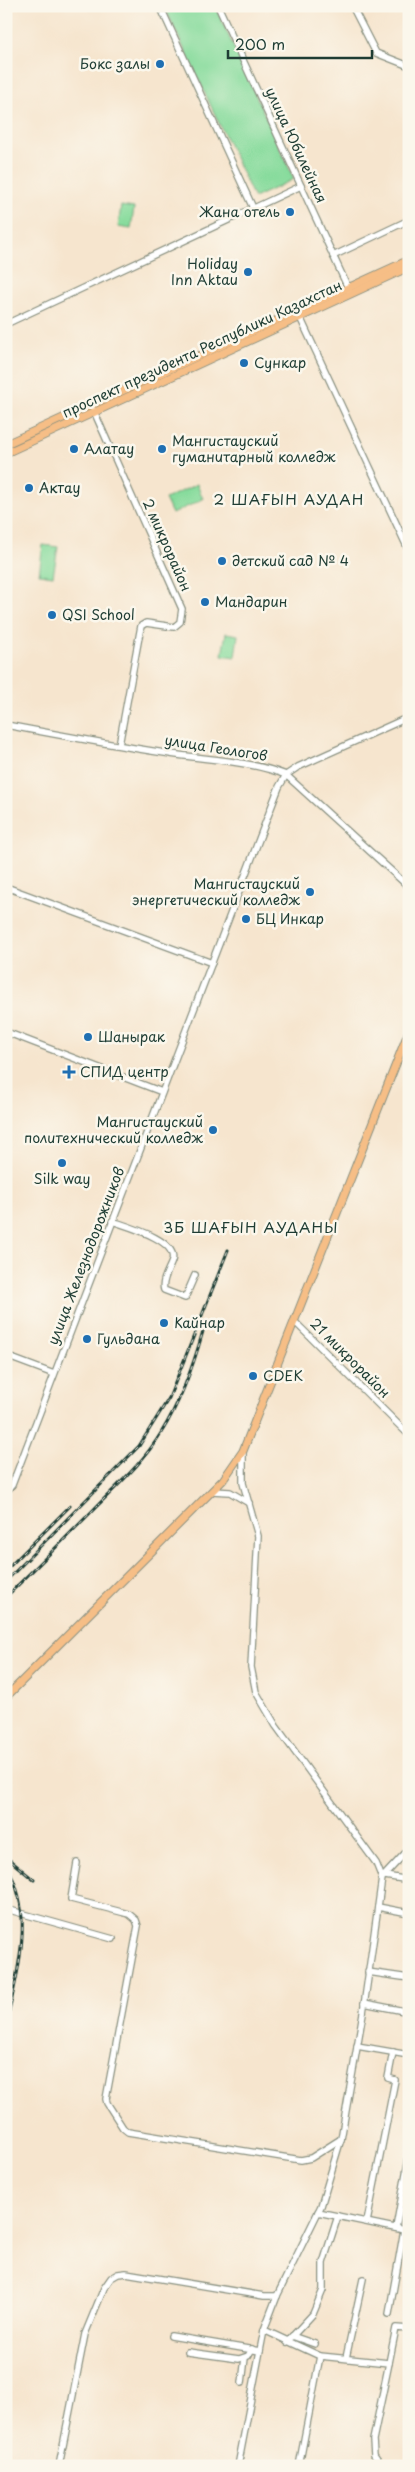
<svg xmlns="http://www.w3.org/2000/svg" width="415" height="2472" viewBox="0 0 415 2472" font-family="'Playpen Sans',sans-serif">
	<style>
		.green { fill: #87db9c; stroke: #538c68 }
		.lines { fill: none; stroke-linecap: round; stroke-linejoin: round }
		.minor-casing { stroke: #8a9181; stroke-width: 8 }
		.major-casing { stroke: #8a9181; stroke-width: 9 }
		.minor { stroke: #fff; stroke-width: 5.5 }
		.major { stroke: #f6be86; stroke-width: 7 }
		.rail-casing { stroke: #1f3d34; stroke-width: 3 }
		.rail { stroke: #fbf7ec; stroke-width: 1; stroke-dasharray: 4; stroke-linecap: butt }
		.poi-dot { fill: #1f6fb2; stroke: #fbf7ec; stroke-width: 2 }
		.labels { text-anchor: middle; stroke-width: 5; stroke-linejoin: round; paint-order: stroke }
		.poi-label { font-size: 14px; fill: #1f3d34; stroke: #fbf7ec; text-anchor: start }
		.street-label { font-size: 14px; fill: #1f3d34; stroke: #fbf7ec }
		.neighbourhood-label { font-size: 15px; letter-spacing: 1px; fill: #1f3d34; stroke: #fbf7ec }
	</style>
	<rect width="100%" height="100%" fill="#fbf7ec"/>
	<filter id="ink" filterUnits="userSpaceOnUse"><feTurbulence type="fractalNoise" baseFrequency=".02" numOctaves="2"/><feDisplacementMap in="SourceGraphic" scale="10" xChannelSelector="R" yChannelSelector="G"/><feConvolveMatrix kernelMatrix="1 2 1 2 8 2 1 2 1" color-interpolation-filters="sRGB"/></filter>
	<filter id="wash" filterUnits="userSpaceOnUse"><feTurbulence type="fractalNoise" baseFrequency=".0096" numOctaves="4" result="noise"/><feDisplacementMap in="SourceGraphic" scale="20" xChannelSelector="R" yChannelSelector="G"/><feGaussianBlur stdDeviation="1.12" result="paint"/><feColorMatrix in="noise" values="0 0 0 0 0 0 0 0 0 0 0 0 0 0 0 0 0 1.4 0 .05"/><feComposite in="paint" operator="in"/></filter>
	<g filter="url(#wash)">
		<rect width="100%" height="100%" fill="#f6e5ce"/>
		<g class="green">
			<polygon points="164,6 215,6 294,179 254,198"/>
			<polygon points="121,206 134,208 131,229 118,227"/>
			<polygon points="197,484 203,499 172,514 165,499"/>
			<polygon points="43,545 58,547 53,576 39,574"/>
			<polygon points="226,633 238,635 235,657 222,655"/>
		</g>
	</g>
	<g filter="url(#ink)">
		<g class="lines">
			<defs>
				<g id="minor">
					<polyline points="160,6 253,208"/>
					<polyline points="218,6 349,290"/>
					<polyline points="352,6 376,53 409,66"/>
					<polyline points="333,256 409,220"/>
					<polyline points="299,315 409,551"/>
					<polyline points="6,324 301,186"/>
					<polyline points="93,409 182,609 180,622 174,627 146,623 141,626 119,745"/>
					<path d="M6 725C59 735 112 745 165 753 205 760 248 760 286 775L409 887"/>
					<polyline points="6,887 212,963"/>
					<polyline points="6,1032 162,1092"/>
					<path d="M112 1221C126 1226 179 1240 172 1261 169 1270 161 1281 164 1290L185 1298 195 1275"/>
					<polyline points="294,1321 409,1435"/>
					<polyline points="6,1356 54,1374"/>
					<polyline points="212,1491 230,1492 249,1503"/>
					<polyline points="6,1492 12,1485 279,787 286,775 298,767 409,717"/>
					<polyline points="77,1863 71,1899 129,1914 136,1920 138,1926 106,2099 107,2103 123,2128 128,2132 301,2160 311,2158 341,2139"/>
					<polyline points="385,1876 409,1880"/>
					<polyline points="382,1878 409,1849"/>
					<polyline points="378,1907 409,1913"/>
					<polyline points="6,1909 113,1939"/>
					<polyline points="368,1972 409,1978"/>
					<polyline points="364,2003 409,2012"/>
					<polyline points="357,2046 409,2055"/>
					<polyline points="318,2212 409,2231"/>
					<polyline points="367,2222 395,2080 388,2078 393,2052"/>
					<polyline points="396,2228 409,2157"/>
					<polyline points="389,2314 404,2230"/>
					<polyline points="264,2330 320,2356 389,2363 373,2440 374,2455 382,2466"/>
					<polyline points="171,2336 260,2351"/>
					<polyline points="292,2336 315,2344"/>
					<polyline points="287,2342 313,2314 323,2290 323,2263 338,2216"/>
					<polyline points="188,2352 239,2359 248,2356 252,2349"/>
					<polyline points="346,2358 363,2279"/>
					<polyline points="389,2363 396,2328 409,2329"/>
					<polyline points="242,2383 245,2358"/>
					<polyline points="59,2466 85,2334 104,2288 111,2278 118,2274 126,2273 264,2296 277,2296"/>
					<polyline points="238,2466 264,2330 277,2296 321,2206 341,2139 363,2013 382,1878 376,1863 276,1726 256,1692 251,1667 258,1536 243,1483 243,1451"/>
					<polyline points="299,2466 320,2356"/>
				</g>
				<g id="major">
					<polyline points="6,444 409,260"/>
					<polyline points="6,453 409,267"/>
					<polyline points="6,1697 223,1480 243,1451 409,1031"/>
				</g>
			</defs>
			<use href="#minor" class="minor-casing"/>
			<use href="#major" class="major-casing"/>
			<use href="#minor" class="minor"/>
			<use href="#major" class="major"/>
			<defs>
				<g id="rail">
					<polyline points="6,1570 70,1506"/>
					<polyline points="6,1581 139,1446 169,1398 228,1250"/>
					<path d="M6 1597C37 1566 68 1536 98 1505 121 1482 144 1461 161 1433 181 1401 193 1367 203 1331"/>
					<polyline points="6,1857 34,1880"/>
					<path d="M6 1866C37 1914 16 1975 6 2026"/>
				</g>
			</defs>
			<use href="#rail" class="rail-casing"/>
			<use href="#rail" class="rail"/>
		</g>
	</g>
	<g class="poi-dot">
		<circle cx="160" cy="64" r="5"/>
		<circle cx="290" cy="212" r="5"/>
		<circle cx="248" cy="272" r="5"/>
		<circle cx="244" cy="363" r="5"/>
		<circle cx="74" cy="449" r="5"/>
		<circle cx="162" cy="449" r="5"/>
		<circle cx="29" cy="488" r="5"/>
		<circle cx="222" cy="561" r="5"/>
		<circle cx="205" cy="602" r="5"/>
		<circle cx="52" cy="615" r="5"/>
		<circle cx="310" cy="892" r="5"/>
		<circle cx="246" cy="919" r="5"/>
		<circle cx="88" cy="1037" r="5"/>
		<path d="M66.5 1064.5h5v5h5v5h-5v5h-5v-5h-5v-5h5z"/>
		<circle cx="213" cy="1130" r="5"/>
		<circle cx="62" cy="1163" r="5"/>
		<circle cx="164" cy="1323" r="5"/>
		<circle cx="87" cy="1339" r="5"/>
		<circle cx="253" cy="1376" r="5"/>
	</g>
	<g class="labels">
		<g class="poi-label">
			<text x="150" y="69" text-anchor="end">Бокс залы</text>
			<text x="280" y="217" text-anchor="end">Жана отель</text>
			<text x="238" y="269" text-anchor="end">Holiday<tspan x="238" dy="16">Inn Aktau</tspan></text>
			<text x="254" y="368">Сункар</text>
			<text x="172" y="446">Мангистауский<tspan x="172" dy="16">гуманитарный колледж</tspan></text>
			<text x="84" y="454">Алатау</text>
			<text x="39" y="493">Актау</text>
			<text x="232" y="566">детский сад № 4</text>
			<text x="215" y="607">Мандарин</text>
			<text x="62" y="620">QSI School</text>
			<text x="300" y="889" text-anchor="end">Мангистауский<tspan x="300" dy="16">энергетический колледж</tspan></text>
			<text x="256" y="924">БЦ Инкар</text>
			<text x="98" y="1042">Шанырак</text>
			<text x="80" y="1077">СПИД центр</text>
			<text x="203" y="1127" text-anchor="end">Мангистауский<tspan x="203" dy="16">политехнический колледж</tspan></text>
			<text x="62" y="1184" text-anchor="middle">Silk way</text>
			<text x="174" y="1328">Кайнар</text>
			<text x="97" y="1344">Гульдана</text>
			<text x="263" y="1381">CDEK</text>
		</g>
		<g class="street-label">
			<text transform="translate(296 145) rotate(65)" y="5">улица Юбилейная</text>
			<text transform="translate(202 349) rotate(-25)" y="5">проспект президента Республики Казахстан</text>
			<text transform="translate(167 545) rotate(66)" y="5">2 микрорайон</text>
			<text transform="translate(216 748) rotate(9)" y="5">улица Геологов</text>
			<text transform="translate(86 1256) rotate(-69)" y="5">улица Железнодорожников</text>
			<text transform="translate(350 1358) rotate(45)" y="5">21 микрорайон</text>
		</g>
		<g class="neighbourhood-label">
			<text x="289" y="505">2 ШАҒЫН АУДАН</text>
			<text x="251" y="1233">3Б ШАҒЫН АУДАНЫ</text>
		</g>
	</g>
	<rect width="415" height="2472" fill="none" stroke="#fbf7ec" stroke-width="25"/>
	<path d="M228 50v8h144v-8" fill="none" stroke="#1f3d34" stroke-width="2.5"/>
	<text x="235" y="50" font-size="15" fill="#1f3d34" stroke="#fbf7ec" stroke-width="4" paint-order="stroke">200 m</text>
</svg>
